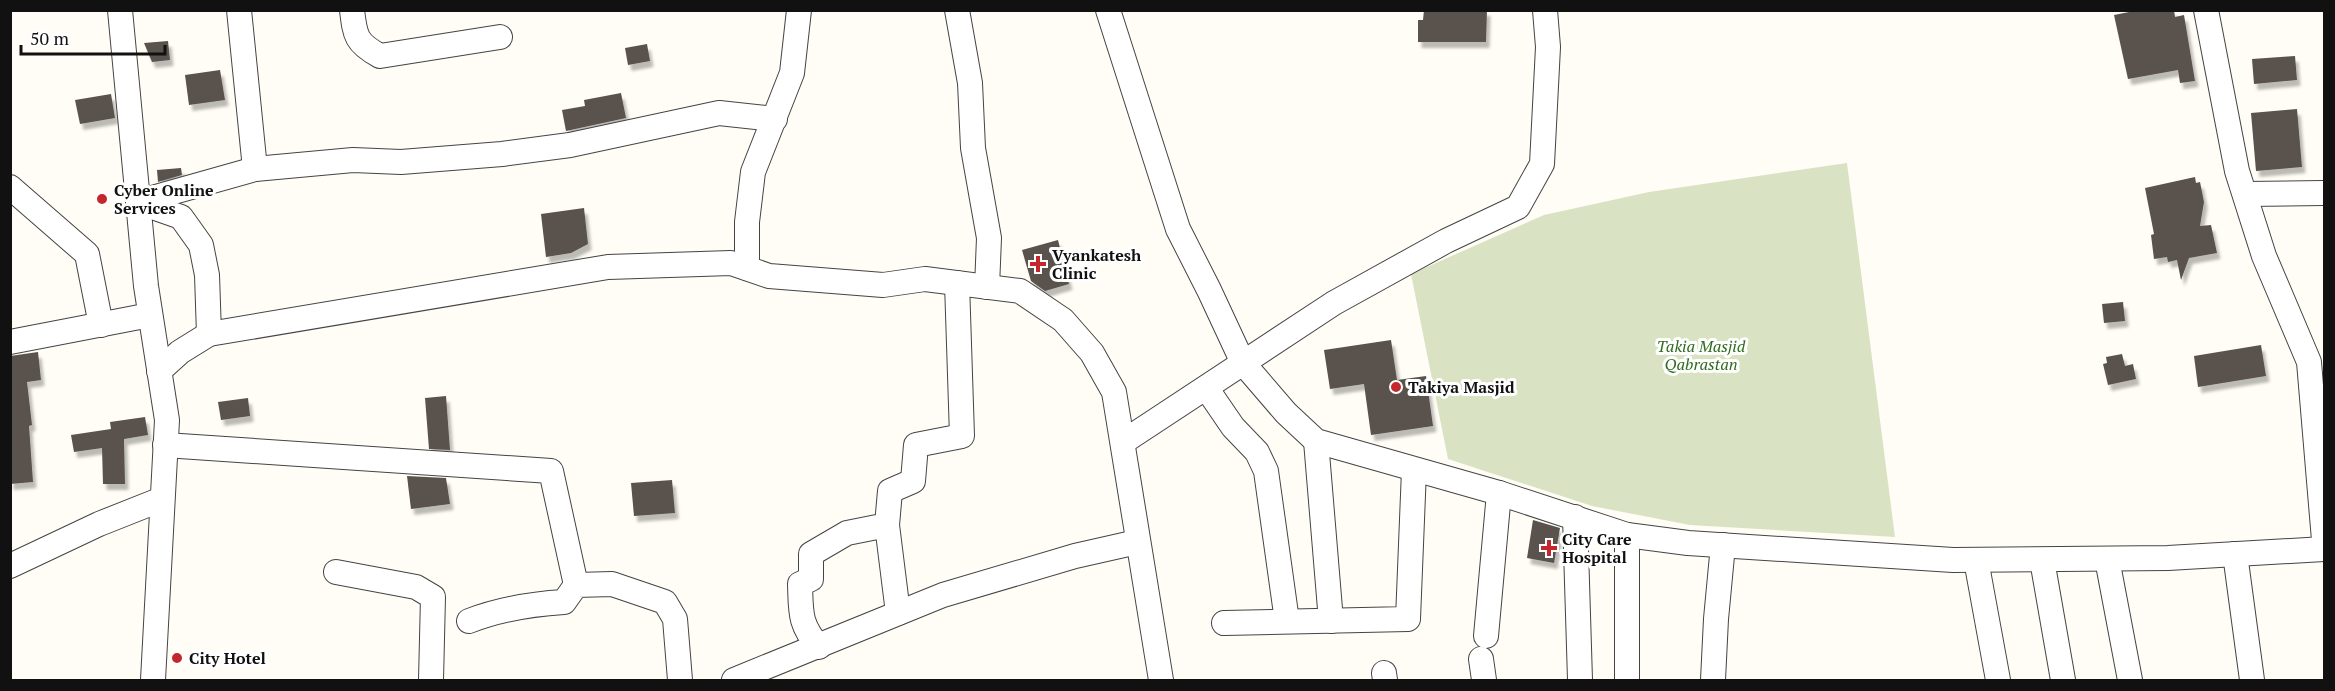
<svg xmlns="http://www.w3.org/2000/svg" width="2335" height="691" viewBox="0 0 2335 691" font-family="'PT Serif',serif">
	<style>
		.cemetery { fill: #d9e3c4 }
		.building { fill: #5a524d; filter: url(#shadow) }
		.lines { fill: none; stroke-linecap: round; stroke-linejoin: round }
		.minor-casing { stroke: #444; stroke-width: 26 }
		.minor { stroke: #fff; stroke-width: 24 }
		.poi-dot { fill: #c4262e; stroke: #fff; stroke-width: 2 }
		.labels { text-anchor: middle; stroke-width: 6; stroke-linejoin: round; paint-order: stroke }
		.poi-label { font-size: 16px; font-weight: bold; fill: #111; stroke: #fff; text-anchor: start }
		.park-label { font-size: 16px; font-style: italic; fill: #2f6b1f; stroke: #fff }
	</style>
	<defs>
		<filter id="shadow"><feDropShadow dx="3.5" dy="6" stdDeviation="1.5" flood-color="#0004"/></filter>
	</defs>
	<rect width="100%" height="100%" fill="#fffdf5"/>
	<polygon class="cemetery" points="1847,163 1895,537 1690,525 1592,506 1448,459 1411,274 1544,215 1649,192"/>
	<g class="building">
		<polygon points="1424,10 1487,10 1486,42 1418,42 1418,20 1423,20"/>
		<polygon points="2139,10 2174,10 2175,17 2184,15 2195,81 2180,83 2178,70 2128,79 2114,15"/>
		<polygon points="168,41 170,60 152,62 144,43"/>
		<polygon points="647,44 650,61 628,65 625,48"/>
		<polygon points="2295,56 2297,80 2254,84 2252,59"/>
		<polygon points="220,70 225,100 189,105 185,75"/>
		<polygon points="621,93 626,118 566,131 562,110 585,106 584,100"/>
		<polygon points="111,94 115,118 80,124 75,100"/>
		<polygon points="2297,109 2302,167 2256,171 2251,113"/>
		<polygon points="181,168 182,175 158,182 157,170"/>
		<polygon points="2195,177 2196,183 2200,182 2204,202 2200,226 2211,225 2217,253 2189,258 2181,280 2177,260 2168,262 2167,257 2154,259 2151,235 2154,234 2145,188"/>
		<polygon points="584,208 588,244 571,253 546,257 541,214"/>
		<polygon points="1058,240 1069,284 1045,291 1031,281 1022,250"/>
		<polygon points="2123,302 2125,321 2104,323 2102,304"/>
		<polygon points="1391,340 1397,380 1426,376 1433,426 1371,435 1364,384 1330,389 1324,350"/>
		<polygon points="2261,345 2266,376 2198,387 2194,356"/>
		<polygon points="38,352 41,380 27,382 32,425 29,426 33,482 10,484 10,356"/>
		<polygon points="2122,354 2125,366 2133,364 2136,379 2108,385 2103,364 2107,363 2106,357"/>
		<polygon points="446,396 450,450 429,449 425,398"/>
		<polygon points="248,398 250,416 221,420 218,402"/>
		<polygon points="145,417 148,435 124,439 125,484 103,484 102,448 74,452 71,435 111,429 110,422"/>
		<polygon points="407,476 446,478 450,504 411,509"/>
		<polygon points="672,480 675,513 634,516 631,483"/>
		<polygon points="1533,520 1560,528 1554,563 1527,558"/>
	</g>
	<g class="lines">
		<defs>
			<g id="minor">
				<polyline points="120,10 146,286 167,420 153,680"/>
				<polyline points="239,10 255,169"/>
				<path d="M352 10C355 36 356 43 380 56L500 37"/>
				<polyline points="957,10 970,83 973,148 989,238 987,287"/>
				<polyline points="1108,10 1178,229 1209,290 1243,363 1286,413 1316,441 1499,493 1627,535 1688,543 1953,560 2168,558 2324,549"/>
				<polyline points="2206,10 2237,171 2264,256 2309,362 2324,540"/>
				<polyline points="10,187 87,254 101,325"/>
				<polyline points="2245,194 2324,193"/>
				<polyline points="138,202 181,217 201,245 207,275 209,334 608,267 731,263 769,276 883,285 925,279 1020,291 1063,320 1092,353 1114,392 1161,680"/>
				<polyline points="138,202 255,169 353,160 401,162 502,154 570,145 719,113 775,119"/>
				<polyline points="747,268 747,222 753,172 792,73 799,10"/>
				<polyline points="10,342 150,315"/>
				<polyline points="159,371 180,352 209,334"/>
				<polyline points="1207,389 1233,427 1257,452 1266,471 1287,621"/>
				<polyline points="1316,441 1331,621"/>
				<polyline points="1123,442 1334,303 1446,241 1518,207 1542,164 1548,47 1545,10"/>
				<polyline points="165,445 551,471 576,585"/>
				<polyline points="1575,517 1580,680"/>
				<polyline points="887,525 898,613"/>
				<polyline points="1627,535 1627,680"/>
				<polyline points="2235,554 2252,680"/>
				<polyline points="2107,559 2130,680"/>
				<polyline points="1976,560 1998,680"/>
				<polyline points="2042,560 2063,680"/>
				<polyline points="10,566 99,524 162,499"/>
				<polyline points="336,572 416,587 433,597 431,680"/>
				<path d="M469 621C500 609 531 604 564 602L576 585 612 584 665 602 675 619 680 680"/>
				<polyline points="1224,623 1408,619 1414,470"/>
				<polyline points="1486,636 1499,493"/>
				<path d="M819 647C799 624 801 612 800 584L811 579V554L847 533 887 525 890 491 913 481 916 445 962 436 957 283"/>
				<polyline points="1481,659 1484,680"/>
				<polyline points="1384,673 1385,680"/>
				<polyline points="734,680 943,595 1075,556 1137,542"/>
				<polyline points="1713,680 1716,619 1723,545"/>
			</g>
		</defs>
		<use href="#minor" class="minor-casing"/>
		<use href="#minor" class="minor"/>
	</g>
	<g class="poi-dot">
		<circle cx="102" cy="199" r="6"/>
		<path d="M1035 255h6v6h6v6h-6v6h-6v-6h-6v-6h6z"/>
		<circle cx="1396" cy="387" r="6"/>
		<path d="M1546 539h6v6h6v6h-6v6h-6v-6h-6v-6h6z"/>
		<circle cx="177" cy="658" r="6"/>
	</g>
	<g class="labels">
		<g class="poi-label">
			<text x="114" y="196">Cyber Online<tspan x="114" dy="18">Services</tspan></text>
			<text x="1052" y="261">Vyankatesh<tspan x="1052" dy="18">Clinic</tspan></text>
			<text x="1408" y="393">Takiya Masjid</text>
			<text x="1562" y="545">City Care<tspan x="1562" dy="18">Hospital</tspan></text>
			<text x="189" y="664">City Hotel</text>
		</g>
		<g class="park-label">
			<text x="1701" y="352">Takia Masjid<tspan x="1701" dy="18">Qabrastan</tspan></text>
		</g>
	</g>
	<rect width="2335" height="691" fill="none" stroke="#111111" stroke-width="24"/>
	<path d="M21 45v9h144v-9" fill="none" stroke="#111111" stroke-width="3"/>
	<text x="30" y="45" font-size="18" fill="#111111" stroke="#ffffff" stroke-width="4.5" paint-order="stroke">50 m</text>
</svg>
